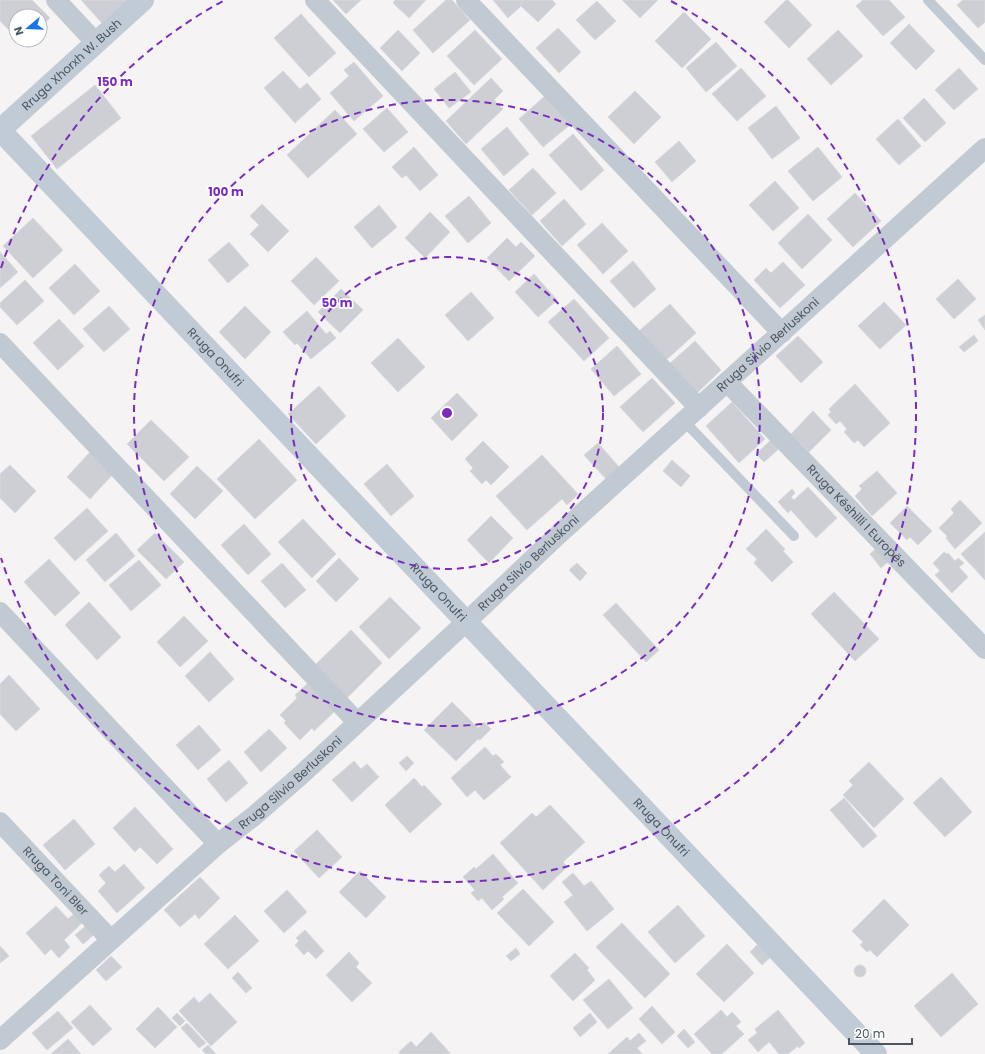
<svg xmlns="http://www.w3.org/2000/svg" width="985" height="1054" viewBox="0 0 985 1054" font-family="Poppins,sans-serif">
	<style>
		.building { fill: #cdcfd5; stroke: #d7d9de }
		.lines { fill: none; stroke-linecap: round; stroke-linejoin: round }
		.lane { stroke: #c1cad2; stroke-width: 10 }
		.street { stroke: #c1cad2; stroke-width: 20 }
		.secondary { stroke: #c1cbd6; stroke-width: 22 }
		.ring { fill: none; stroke: #7b2cbf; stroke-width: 2; stroke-dasharray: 7 5 }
		.labels { text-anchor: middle; stroke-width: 3.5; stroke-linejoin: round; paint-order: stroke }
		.street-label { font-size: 12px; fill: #4a5661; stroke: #fff }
		.centre { fill: #7b2cbf; stroke: #fff; stroke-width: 2 }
		.ring-label { font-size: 12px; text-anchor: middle; font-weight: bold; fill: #7b2cbf; stroke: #fff; stroke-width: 3.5; stroke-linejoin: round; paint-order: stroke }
	</style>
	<rect width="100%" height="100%" fill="#f5f3f3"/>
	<g class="building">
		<polygon points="0,0 32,0 50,18 40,27 40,16 16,16 16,37 0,21"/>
		<polygon points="81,0 127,0 102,23"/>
		<polygon points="333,0 361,0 346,14"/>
		<polygon points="395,0 426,0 409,18 393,3"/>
		<polygon points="446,0 452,0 470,20 433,53 413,30"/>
		<polygon points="493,0 522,0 521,6 508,18"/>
		<polygon points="522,0 552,0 556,4 538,22 521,6"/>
		<polygon points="622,0 658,0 640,18"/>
		<polygon points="786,0 788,0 812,25 789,48 764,22"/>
		<polygon points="863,0 889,0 905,17 883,36 856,6"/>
		<polygon points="963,0 985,0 985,22 978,28 957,5"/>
		<polygon points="597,1 616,21 595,40 576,20"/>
		<polygon points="684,12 711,39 682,68 655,41"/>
		<polygon points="301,14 336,53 309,77 274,38"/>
		<polygon points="909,24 935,51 916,70 890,43"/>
		<polygon points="558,28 581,52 559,73 536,48"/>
		<polygon points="398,30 420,53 402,71 380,48"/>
		<polygon points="475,30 502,59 474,85 447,56"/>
		<polygon points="838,30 863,56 831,85 807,59"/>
		<polygon points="716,42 737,66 706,92 686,68"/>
		<polygon points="354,62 383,96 354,121 330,93 349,76 344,70"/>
		<polygon points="741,68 766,96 737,121 712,94"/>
		<polygon points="959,68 978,89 954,110 935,90"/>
		<polygon points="283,71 300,89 307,83 321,99 295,123 264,88"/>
		<polygon points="455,72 471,92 449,108 434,89"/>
		<polygon points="491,78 503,91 494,100 503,109 466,144 446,121"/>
		<polygon points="95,85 121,118 57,169 31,136"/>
		<polygon points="635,91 661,117 634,144 608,117"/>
		<polygon points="546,95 571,124 543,147 519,119"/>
		<polygon points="924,98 946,123 925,142 903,118"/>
		<polygon points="776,106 800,138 772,159 748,128"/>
		<polygon points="387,108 408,132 384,152 363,129"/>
		<polygon points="335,110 357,134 308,178 287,155"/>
		<polygon points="898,119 921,146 899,165 876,139"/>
		<polygon points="507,127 529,154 504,176 481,149"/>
		<polygon points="573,134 604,170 581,191 549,155"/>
		<polygon points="679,141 696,161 672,182 655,162"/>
		<polygon points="414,147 438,175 420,191 406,175 402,178 392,167"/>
		<polygon points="818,147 842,177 813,201 788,171"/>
		<polygon points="533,168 556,193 532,215 509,190"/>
		<polygon points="775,181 799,208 773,231 749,205"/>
		<polygon points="855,193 881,221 853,247 827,219"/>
		<polygon points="469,196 491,223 468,243 445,216"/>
		<polygon points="564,199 586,224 562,246 540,221"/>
		<polygon points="262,204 289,231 268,252 250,234 259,225 250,216"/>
		<polygon points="379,205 397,227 372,248 354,227"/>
		<polygon points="430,212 450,232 425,258 405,238"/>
		<polygon points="808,214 832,240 802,269 778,243"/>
		<polygon points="33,218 63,250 33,278 3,246"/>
		<polygon points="602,223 628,251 603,274 577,245"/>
		<polygon points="507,238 516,247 521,242 535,256 509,281 487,258"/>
		<polygon points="229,242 249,265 228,283 208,260"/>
		<polygon points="0,252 18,272 0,288"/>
		<polygon points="316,257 339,281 314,305 291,281"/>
		<polygon points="633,261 656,289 634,308 610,281"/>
		<polygon points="783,262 805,285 780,308 754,280 766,268 771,273"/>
		<polygon points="75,264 100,291 74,315 49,288"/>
		<polygon points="534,274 557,300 538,317 515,292"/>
		<polygon points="958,279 976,299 954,319 936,299"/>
		<polygon points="25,280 44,301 17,325 0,307 0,303"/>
		<polygon points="341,289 363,310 340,333 318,312"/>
		<polygon points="471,292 494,318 468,341 445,315"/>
		<polygon points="574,299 609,338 584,361 548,322"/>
		<polygon points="884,302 906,325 880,349 858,326"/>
		<polygon points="670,304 696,333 665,361 639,331"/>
		<polygon points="109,306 130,329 104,352 83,329"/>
		<polygon points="245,306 271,332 245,359 219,332"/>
		<polygon points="307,311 326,334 330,331 336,338 311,359 297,343 295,345 283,332"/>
		<polygon points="985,315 985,330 978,320"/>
		<polygon points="59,319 84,346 58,370 33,343"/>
		<polygon points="974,335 978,341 964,352 959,347"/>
		<polygon points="798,336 823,362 801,383 776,356"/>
		<polygon points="398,338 425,367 398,392 371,363"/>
		<polygon points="695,341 721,370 695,395 668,365"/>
		<polygon points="617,346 641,374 614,396 591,369"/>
		<polygon points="652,378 675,403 643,432 620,407"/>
		<polygon points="855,384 890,423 864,447 858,440 854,443 844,432 847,429 840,421 836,424 828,415 831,412 829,409"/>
		<polygon points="319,386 346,416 316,444 288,414"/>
		<polygon points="457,393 478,415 452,441 431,418"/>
		<polygon points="732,402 765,439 739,463 706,426"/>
		<polygon points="813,411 831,430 809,452 791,434"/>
		<polygon points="151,420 189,457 164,481 127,444"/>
		<polygon points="773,438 781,447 764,462 756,454"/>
		<polygon points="259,439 297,480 255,519 217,479"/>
		<polygon points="483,441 509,467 491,485 486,480 482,484 470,471 473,468 465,459"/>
		<polygon points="598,443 619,467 606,479 584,455"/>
		<polygon points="91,451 114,473 90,499 67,477"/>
		<polygon points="542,455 578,494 567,505 562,499 527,530 496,496"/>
		<polygon points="672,460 690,476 681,487 663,471"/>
		<polygon points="387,464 414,496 391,516 364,484"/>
		<polygon points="10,465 36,491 15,513 0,498 0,474"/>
		<polygon points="197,466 223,491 195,519 170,494"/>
		<polygon points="877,471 897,493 872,516 855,496 862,489 859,486"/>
		<polygon points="808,487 837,518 816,538 791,510 788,513 778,502 792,489 795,493 791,497 794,500"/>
		<polygon points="960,500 982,523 955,549 946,538 947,536 939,528 954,513 951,509"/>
		<polygon points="907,506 932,531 918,545 910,537 907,540 890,523"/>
		<polygon points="87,508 108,531 75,561 54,538"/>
		<polygon points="491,516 513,538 489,563 467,540"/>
		<polygon points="303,519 336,554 312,578 278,542"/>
		<polygon points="244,524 271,554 248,575 221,545"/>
		<polygon points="766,529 785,549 783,551 793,562 772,582 754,563 757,559 746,549"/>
		<polygon points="985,532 985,580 961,554"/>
		<polygon points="116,533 135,556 105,582 86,560"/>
		<polygon points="155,533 184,562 166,579 137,550"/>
		<polygon points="878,547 889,561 881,568 870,554"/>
		<polygon points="944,552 947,554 948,553 955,561 958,558 964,563 959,567 968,577 952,593 935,575 940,571 933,563"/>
		<polygon points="339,558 359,579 336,602 316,581"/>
		<polygon points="49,559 80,593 55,616 24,582"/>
		<polygon points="139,560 161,585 131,611 109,585"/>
		<polygon points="282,563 306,590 285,608 261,581"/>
		<polygon points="577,563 587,573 580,581 569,570"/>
		<polygon points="834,592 879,639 855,661 811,614"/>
		<polygon points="390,597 421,628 389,659 359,627"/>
		<polygon points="89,602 121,637 97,660 65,625"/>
		<polygon points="616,603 659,650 646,662 603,615"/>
		<polygon points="184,616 208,641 180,667 157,642"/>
		<polygon points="351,630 382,663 343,702 311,669"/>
		<polygon points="210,652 234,679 209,702 185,676"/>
		<polygon points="9,675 40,709 16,731 0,714 0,684"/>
		<polygon points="308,683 335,711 314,731 312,728 300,740 284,723 286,721 280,715 297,698 295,695"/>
		<polygon points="452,702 478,728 484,722 491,729 480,740 478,739 456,761 424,730"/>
		<polygon points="199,725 221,750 198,770 176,745"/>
		<polygon points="269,729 287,748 261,772 244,752"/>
		<polygon points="485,747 493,756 496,754 504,762 500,765 511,777 484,800 475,790 467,797 451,778"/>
		<polygon points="407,756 414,763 406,771 399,763"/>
		<polygon points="229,760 248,783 226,802 207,779"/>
		<polygon points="354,761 361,769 367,764 379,777 352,802 332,780"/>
		<polygon points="869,762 904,799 874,828 843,795 853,785 849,781"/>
		<polygon points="941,777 972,812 945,837 913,803"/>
		<polygon points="414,778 422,787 424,785 442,804 410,833 385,805"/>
		<polygon points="844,798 877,836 863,848 830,810"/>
		<polygon points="550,805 585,842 563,862 567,867 543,890 500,843 532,813 536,817"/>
		<polygon points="135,807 173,849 157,864 140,847 135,852 113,828"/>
		<polygon points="74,819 95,844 65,870 43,845"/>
		<polygon points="317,830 342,857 319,878 294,851"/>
		<polygon points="493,854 518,883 502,897 504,899 492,910 482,898 478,901 471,893 475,890 463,877 474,867 476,869"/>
		<polygon points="124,864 145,888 117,913 98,891 106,883 99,875 109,866 115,872"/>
		<polygon points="360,871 386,897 366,918 339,892"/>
		<polygon points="573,873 584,886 591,881 614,909 587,931 564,902 573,895 562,882"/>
		<polygon points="200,877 220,898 199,919 195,914 180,927 164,910"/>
		<polygon points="523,889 554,922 529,946 497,913"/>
		<polygon points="287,890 307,912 284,933 264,911"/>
		<polygon points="884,899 909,925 877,957 870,950 867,952 860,945 863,942 852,931"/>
		<polygon points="678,905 705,936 675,963 648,932"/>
		<polygon points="56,906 68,919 76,912 84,921 64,940 70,947 59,958 51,949 45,955 26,933"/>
		<polygon points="235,915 259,941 228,969 204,944"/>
		<polygon points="89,923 97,932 83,944 75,935"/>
		<polygon points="622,923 670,974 645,998 596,947"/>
		<polygon points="305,930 324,951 316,959 308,951 304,955 295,945 299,941 296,938"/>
		<polygon points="760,942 773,955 762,965 750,952"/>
		<polygon points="727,944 754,973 724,1002 696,974"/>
		<polygon points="0,946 9,956 0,963"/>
		<polygon points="516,948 520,954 511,961 506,956"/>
		<polygon points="349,952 359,963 356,967 372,983 352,1002 326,975"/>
		<polygon points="575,953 589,968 587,970 595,980 573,1001 550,976"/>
		<polygon points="111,956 122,967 106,981 96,970"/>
		<circle cx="860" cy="971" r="6"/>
		<polygon points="238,972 252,988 246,993 232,978"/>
		<polygon points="952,973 978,1004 941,1037 914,1006"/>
		<polygon points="609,979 633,1008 608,1029 583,1000"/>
		<polygon points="210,993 237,1022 211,1046 179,1011 194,997 199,1003"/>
		<polygon points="90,1005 112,1029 93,1046 71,1022"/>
		<polygon points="652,1006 675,1032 662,1044 639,1019"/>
		<polygon points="158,1007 177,1027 155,1048 136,1029"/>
		<polygon points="721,1010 727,1017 732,1012 741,1022 736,1026 744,1034 722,1054 712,1054 694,1034"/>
		<polygon points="778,1010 805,1043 799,1048 798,1046 788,1054 779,1054 769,1042 758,1052 748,1040 757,1033 755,1029"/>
		<polygon points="58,1011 73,1028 47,1050 32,1033"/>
		<polygon points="177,1013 185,1021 180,1026 172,1018"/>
		<polygon points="590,1013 597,1022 580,1037 573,1028"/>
		<polygon points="187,1023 206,1043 199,1048 181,1028"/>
		<polygon points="684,1029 695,1042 688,1048 677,1036"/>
		<polygon points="431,1032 450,1053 448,1054 400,1054 399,1052 411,1041 416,1047"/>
		<polygon points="639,1033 646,1041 637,1048 642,1054 608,1054 627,1037 630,1041"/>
		<polygon points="68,1039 81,1054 51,1054"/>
		<polygon points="208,1045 216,1054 206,1054 202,1050"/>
	</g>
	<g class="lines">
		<g class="lane">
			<polyline points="928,0 985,60"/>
			<polyline points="684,421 794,536"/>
		</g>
		<g class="street">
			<polyline points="56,0 96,43"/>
			<polyline points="315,0 699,408"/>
			<polyline points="466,0 782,333"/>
			<polyline points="0,343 357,722"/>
			<path id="s1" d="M727 382 985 649"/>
			<polyline points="0,612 218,844"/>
			<path id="s2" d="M0 822 111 940"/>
			<path id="s3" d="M0 1040 218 844 254 816 300 776 466 622 557 536 985 148"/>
		</g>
		<g class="secondary">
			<path id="s4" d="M0 130 876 1054"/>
			<path id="s5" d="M0 130 143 0"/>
		</g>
	</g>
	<g class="ring">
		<circle cx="447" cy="413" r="156"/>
		<circle cx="447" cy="413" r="313"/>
		<path d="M1 268A469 469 0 0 1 223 1M671 1A469 469 0 1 1 1 558"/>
	</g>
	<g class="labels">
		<g class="street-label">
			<text dy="4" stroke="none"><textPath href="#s5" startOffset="97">Rruga Xhorxh W. Bush</textPath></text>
			<text dy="4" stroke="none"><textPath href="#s3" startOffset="1036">Rruga Silvio Berluskoni</textPath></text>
			<text dy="4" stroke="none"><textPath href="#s4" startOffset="313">Rruga Onufri</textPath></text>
			<text dy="4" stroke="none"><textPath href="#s1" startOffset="186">Rruga Këshilli I Europës</textPath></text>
			<text dy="4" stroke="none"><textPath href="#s3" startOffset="712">Rruga Silvio Berluskoni</textPath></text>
			<text dy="4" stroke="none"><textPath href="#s4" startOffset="637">Rruga Onufri</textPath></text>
			<text dy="4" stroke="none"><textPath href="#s3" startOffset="388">Rruga Silvio Berluskoni</textPath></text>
			<text dy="4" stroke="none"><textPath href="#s4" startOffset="961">Rruga Onufri</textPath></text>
			<text dy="4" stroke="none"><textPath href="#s2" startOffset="81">Rruga Toni Bler</textPath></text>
		</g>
	</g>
	<circle cx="447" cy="413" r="6" class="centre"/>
	<g class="ring-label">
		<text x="115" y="86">150 m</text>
		<text x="226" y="196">100 m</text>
		<text x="337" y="307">50 m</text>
	</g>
	<g transform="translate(28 28) rotate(251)"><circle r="19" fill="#ffffff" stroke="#b7bbc0"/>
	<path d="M0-3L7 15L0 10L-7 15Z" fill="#1a73e8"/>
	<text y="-6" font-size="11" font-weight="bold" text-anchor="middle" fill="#4a5661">N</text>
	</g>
	<path d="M849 1038v6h63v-6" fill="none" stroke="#4a5661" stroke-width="2"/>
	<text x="855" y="1038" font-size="12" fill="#4a5661" stroke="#ffffff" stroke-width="3" paint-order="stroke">20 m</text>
</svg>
